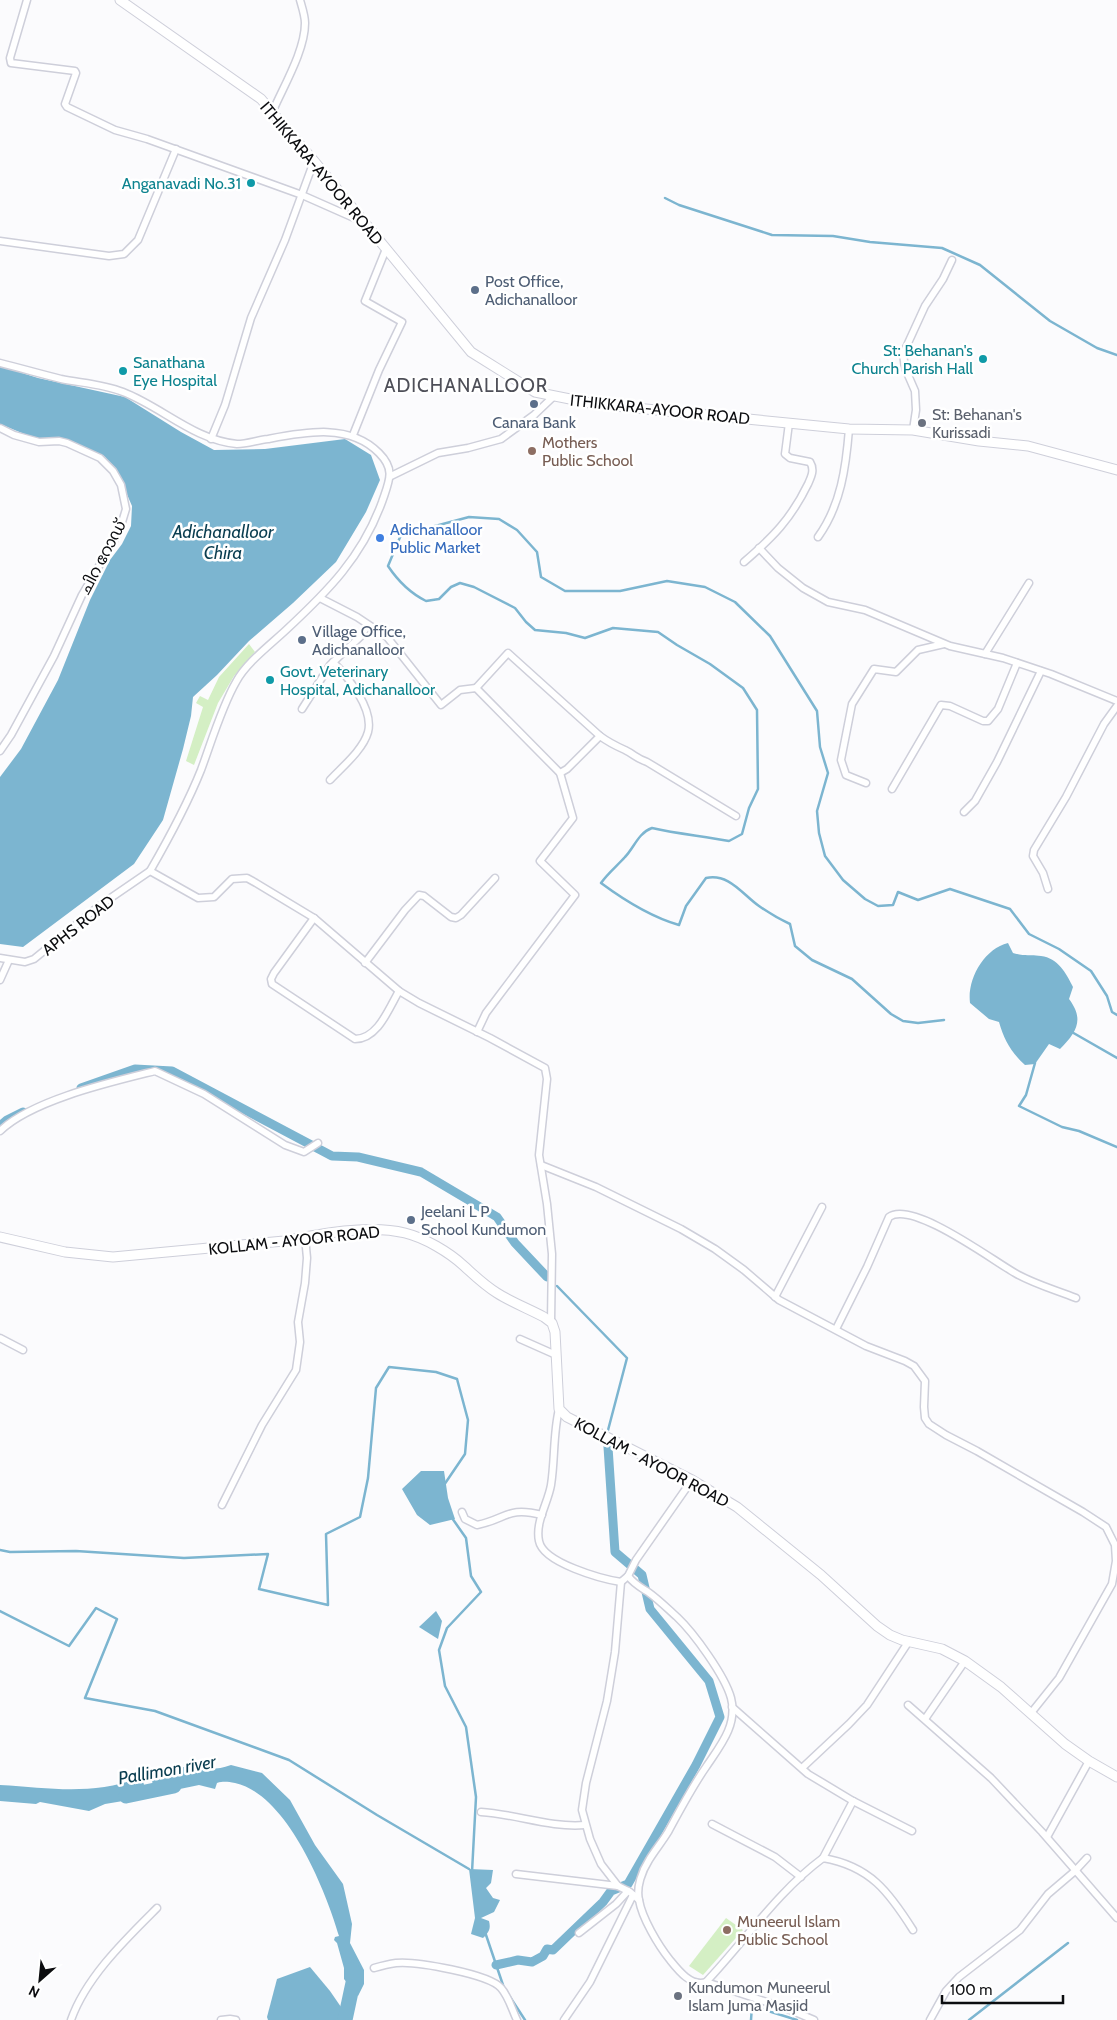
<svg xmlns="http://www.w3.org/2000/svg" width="1117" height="2020" viewBox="0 0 1117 2020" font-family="Cabin,'Noto Sans Malayalam',sans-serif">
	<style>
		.green { fill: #d4efc4 }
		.water { fill: #7cb5d0 }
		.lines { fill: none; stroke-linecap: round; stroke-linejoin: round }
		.stream { stroke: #7cb5d0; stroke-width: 2.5 }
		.canal { stroke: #7cb5d0; stroke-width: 9 }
		.river { stroke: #7cb5d0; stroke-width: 15 }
		.street-casing { stroke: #cecfda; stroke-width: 9 }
		.secondary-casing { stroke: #cecfda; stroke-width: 11 }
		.street { stroke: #fff; stroke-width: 6 }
		.secondary { stroke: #fff; stroke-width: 9 }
		.culture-dot { fill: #0f9aa8; stroke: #fff; stroke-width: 2 }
		.service-dot { fill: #5c6f8a; stroke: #fff; stroke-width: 2 }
		.worship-dot { fill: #6b7280; stroke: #fff; stroke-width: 2 }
		.education-dot { fill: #8d6e63; stroke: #fff; stroke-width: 2 }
		.shop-dot { fill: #3f7fe0; stroke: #fff; stroke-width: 2 }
		.labels { text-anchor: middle; stroke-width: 5; stroke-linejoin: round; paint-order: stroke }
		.street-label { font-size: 16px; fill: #0b0c0f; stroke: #fff }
		.culture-label { font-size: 16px; fill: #0d838f; stroke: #fff; text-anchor: end }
		.service-label { font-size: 16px; fill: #4e5e75; stroke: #fff; text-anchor: start }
		.worship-label { font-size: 16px; fill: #5b616d; stroke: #fff; text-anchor: start }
		.education-label { font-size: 16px; fill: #785e54; stroke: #fff; text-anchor: start }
		.shop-label { font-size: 16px; fill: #366cbe; stroke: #fff; text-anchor: start }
		.water-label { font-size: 18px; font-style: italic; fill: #0a3d50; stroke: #fff }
		.quarter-label { font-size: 19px; letter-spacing: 1px; fill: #4e4f58; stroke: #fff }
	</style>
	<rect width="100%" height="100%" fill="#fbfbfd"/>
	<g class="green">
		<polygon points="249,644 255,652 234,676 218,703 194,765 186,761 203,707 196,703 200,696 208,700 219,677"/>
		<polygon points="726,1918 743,1930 703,1975 689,1966"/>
	</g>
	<g class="water">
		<polygon points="0,366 38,378 125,397 181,432 214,450 265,449 345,439 371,455 380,480 366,512 336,562 293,603 249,641 217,675 193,697 191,716 183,749 163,820 134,864 23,947 0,944 0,777 21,749 58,680 90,600 110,560 122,544 131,526 132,506 119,476 105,457 65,440 34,438 0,424"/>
		<path d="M1008 943 1013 953C1026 957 1030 954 1041 956 1058 958 1066 973 1073 987L1069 999C1085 1020 1076 1033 1060 1049L1049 1044 1035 1064 1025 1065C1011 1052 1004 1040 999 1022L989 1019 970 1003C967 979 984 949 1008 943Z"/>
		<polygon points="421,1471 444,1471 448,1498 455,1519 430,1525 417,1515 402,1489"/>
		<polygon points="436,1611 442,1621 438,1639 419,1627"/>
		<path d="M231 1765 262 1773 290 1800 315 1845 343 1884 352 1924 350 1943 364 1970V1984L358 1996 344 1979V1968L337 1943 334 1940 335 1937 339 1936C326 1891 287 1794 235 1783 228 1782 224 1781 217 1783L215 1789 199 1785 156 1794 150 1775C161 1772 174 1767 185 1767 203 1767 212 1772 231 1765Z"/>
		<path d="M142 1777 147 1797 105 1804 89 1811 40 1802 36 1804 0 1801V1785C52 1788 91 1796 142 1777Z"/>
		<path d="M469 1869 493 1870 491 1883 486 1888 493 1898 500 1900 494 1912 481 1918 489 1921C491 1929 489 1932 483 1938L471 1934 475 1918Z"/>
		<polygon points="310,1967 330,1991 350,2020 268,2020 267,2017 277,1979"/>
	</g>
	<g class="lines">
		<g class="stream">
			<polyline points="665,198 679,205 772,235 833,236 870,242 942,248 980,265 1050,321 1097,348 1117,355"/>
			<path d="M944 1020 918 1023 903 1021 891 1014 852 979 812 960 795 946 790 924C779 919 769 913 759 906 742 894 729 873 706 878L686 906 679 925C651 917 624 900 601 883 608 873 617 866 625 857 634 848 638 833 652 828 678 834 703 836 729 841L742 834 749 808 758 789 757 710 743 688 710 664 677 645 658 632 613 628 585 638 566 633 535 630 526 622 515 608 474 587 460 583 451 587 439 599 426 601C410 593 398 581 388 566L403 530 409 533 469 517 499 519 517 530 537 552 541 577 565 591H620L667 581 705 587 735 602 770 636 817 711 820 747 828 773 817 811 819 833 825 856 843 880 865 899 878 906 893 905 898 892 918 900 950 889 1010 909 1029 934 1059 949 1091 971 1107 996 1112 1012 1117 1015"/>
			<polyline points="1070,1031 1117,1058"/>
			<polyline points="1035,1063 1026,1095 1019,1106 1062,1127 1079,1131 1117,1147"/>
			<polyline points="557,1286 627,1358 607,1434"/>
			<polyline points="452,1518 466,1538 471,1576 481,1592 447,1628 439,1650 445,1686 466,1727 476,1797 472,1872"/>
			<polyline points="0,1550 10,1552 76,1551 184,1558 268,1554 259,1589 328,1605 326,1534 360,1517 368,1478 376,1388 389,1367 436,1372 457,1379 468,1420 465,1454 444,1485"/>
			<polyline points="0,1611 69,1646 96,1608 117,1619 85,1698 155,1711 289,1760 377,1815 469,1869"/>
			<polyline points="485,1932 504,1988"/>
			<polyline points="510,1997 525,2020"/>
			<polyline points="751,2020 752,2006 797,2020"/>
			<polyline points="969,2020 1068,1943"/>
		</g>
		<g class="canal">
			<polyline points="81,1088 135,1069 172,1071 332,1156 358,1157 421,1172 497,1217 515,1243 547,1277"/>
			<polyline points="0,1126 7,1120 23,1112"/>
			<polyline points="496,1965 518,1960 532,1962 543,1956 547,1949 553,1950 603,1902 611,1891 628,1884 696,1765 720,1717 709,1681 650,1609 642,1575 615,1552 608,1447"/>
		</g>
		<g class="river">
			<polyline points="126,1796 174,1786"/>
			<polyline points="345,2020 354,1978 352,1970"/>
		</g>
		<defs>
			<g id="street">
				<polyline points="27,0 10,58 11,63 75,71 76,73 65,104 67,107 115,130 147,139 302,195 363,222"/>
				<path d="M272 113C283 87 305 51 305 23 305 16 302 7 300 0"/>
				<polyline points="0,241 109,256 124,254 138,240 176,149"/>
				<path d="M0 363C20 368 41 374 61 379 81 383 103 384 123 392 162 407 194 440 237 444 247 444 258 440 268 439 305 432 350 423 379 453 396 470 389 481 382 502 362 557 328 591 286 630 270 645 246 663 236 682 222 706 211 743 201 770 187 805 169 838 150 871L198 898 214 897 232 879 247 878 256 883 314 918 399 991 419 1003 490 1038 545 1068 547 1079 539 1155 547 1204 552 1254 551 1322"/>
				<polyline points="0,428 14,435 39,442 59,441 67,443 100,458 113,471 121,485 126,509 119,532 82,595 54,656 11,735 0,751"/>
				<polyline points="913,430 916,410 915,391 905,368 903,354 925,306 943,279 952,260"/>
				<polyline points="353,435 379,370 402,322 365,301 386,249"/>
				<polyline points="211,439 225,405 251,318 285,240 314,161"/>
				<polyline points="391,476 438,453 468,448 501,439 534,415 554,396"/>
				<path d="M818 537C841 505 846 467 849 429"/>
				<polyline points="759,548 778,568 803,588 828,602 865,610 950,646 1003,658 1051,674 1117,701"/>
				<path d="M744 562C773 537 791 519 808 484 811 477 815 470 810 462L790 458 785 454 789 423"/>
				<path d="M320 598 357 617 387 637 441 705 460 690 476 688 560 773 567 769 600 736C608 742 616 746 625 750 635 755 636 758 647 762L736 816"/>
				<polyline points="985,654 1029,583"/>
				<polyline points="476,688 508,653 600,736"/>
				<polyline points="302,709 330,665 360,637 368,625"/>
				<path d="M330 780C342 767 363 750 368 732 374 709 348 677 333 662"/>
				<polyline points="866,783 846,775 841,760 852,704 874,669 896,672 918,650 944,644"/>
				<polyline points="892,789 941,705 950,706 983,721 988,721 998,709 1017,663"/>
				<polyline points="964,812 975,801 997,762 1041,671"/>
				<polyline points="1048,889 1043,873 1033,856 1034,850 1066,797 1104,724 1117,706"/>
				<path d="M314 918 274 973 271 979 272 984 355 1039C378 1039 389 1008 399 991"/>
				<polyline points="0,958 25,962 34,959 99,906 150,871"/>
				<polyline points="365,963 405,910 419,895 424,896 451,917 456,918 461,915 495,878"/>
				<polyline points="0,980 9,960"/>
				<polyline points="477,1032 486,1013 498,997 575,895 540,861 573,818 560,773"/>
				<path d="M0 1131C32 1100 111 1082 155 1071L204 1094 285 1145 304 1152 318 1143"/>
				<polyline points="541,1165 596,1187 681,1229 715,1249 744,1270 779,1300 866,1346 905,1361 914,1366 925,1381 924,1407 925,1418 929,1424 946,1435 977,1451 1083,1512 1106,1527 1115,1545 1116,1561 1112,1584 1059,1678 1031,1713"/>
				<polyline points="775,1297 822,1207"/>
				<path d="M836 1329 867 1267 889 1217C912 1200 992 1260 1015 1273 1034 1284 1056 1290 1076 1298"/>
				<polyline points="0,1338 23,1350"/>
				<polyline points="520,1339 556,1355"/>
				<path d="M559 1409C553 1434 555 1460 551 1485 548 1503 535 1522 539 1541 543 1563 602 1579 621 1582L628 1576 636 1560 692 1480"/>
				<polyline points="222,1505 262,1425 296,1370 300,1342 298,1322 305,1283 307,1258 305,1237"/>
				<path d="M462 1512 465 1519 477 1525C507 1519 507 1506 542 1515"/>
				<path d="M628 1576C634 1584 640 1587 648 1592 658 1599 668 1609 677 1617 694 1633 725 1676 731 1698 738 1725 720 1746 706 1767 692 1787 680 1810 668 1832 662 1842 655 1850 649 1860 642 1871 636 1887 639 1900 642 1918 658 1945 670 1960 678 1970 691 1987 706 1982 745 1941 777 1892 823 1858 870 1866 889 1892 913 1930"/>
				<polyline points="621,1582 615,1652 607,1701 586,1783 582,1810 590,1839 601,1864 618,1886 630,1892 639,1900"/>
				<polyline points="908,1705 991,1778 1042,1832 1117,1918"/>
				<polyline points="732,1707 808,1774 853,1801 912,1831"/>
				<polyline points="925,1719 965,1661"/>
				<polyline points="802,1768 849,1724 867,1705 909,1641"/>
				<path d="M481 1812C516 1814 550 1828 585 1825"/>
				<polyline points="712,1824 775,1857 801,1877"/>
				<polyline points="1047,1837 1089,1761"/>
				<polyline points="823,1858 853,1801"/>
				<polyline points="516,1874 618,1886"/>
				<polyline points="579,1933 616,1904 628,1891"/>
				<path d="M374 1968C381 1966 389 1964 396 1963 416 1961 489 1974 501 1988 509 1997 512 2010 517 2020"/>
				<polyline points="706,1982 788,2009 814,2020"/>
				<path d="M71 2020C86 1977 126 1939 157 1908"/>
				<polyline points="221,2020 230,2019 236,2020"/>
				<polyline points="564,2020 590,1982 633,1895"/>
				<polyline points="930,2020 946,1991 959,1977 1020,1930 1048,1894 1075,1871 1087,1858"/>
			</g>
			<g id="secondary">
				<polyline points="120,0 261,99 314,161 471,352 535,392 595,404 849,429 913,430 979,441 1028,446 1117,470"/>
				<path d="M0 1237 65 1252 113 1257 284 1241C319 1234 369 1224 405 1233 425 1238 449 1252 464 1266 475 1276 484 1285 497 1293 511 1302 529 1309 544 1317L552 1323 555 1332 559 1409 567 1417 692 1480 737 1507 821 1575 877 1626 890 1635 902 1640 942 1649 965 1661 1001 1687 1065 1744 1089 1761 1117 1777"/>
			</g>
		</defs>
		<use href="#street" class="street-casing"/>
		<use href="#secondary" class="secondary-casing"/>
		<use href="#street" class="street"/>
		<use href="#secondary" class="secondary"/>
	</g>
	<g class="culture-dot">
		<circle cx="251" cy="183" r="5"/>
		<circle cx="983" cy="359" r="5"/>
		<circle cx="123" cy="371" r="5"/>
		<circle cx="270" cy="680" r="5"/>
	</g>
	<g class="service-dot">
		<circle cx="475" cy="290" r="5"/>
		<circle cx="534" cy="404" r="5"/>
		<circle cx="302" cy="640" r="5"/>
		<circle cx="411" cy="1220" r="5"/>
	</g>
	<g class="worship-dot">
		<circle cx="922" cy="423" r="5"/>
		<circle cx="678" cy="1996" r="5"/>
	</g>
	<g class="education-dot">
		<circle cx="532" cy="451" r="5"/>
		<circle cx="727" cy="1930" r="5"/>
	</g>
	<circle class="shop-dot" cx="380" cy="538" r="5"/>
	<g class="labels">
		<g class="street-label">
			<text transform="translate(322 173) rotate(50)" y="6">ITHIKKARA-AYOOR ROAD</text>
			<text transform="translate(660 409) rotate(6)" y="6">ITHIKKARA-AYOOR ROAD</text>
			<text transform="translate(102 557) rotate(-62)" y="6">ചിറ റോഡ്</text>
			<text transform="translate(78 925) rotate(-38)" y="6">APHS ROAD</text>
			<text transform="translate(294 1240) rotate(-6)" y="6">KOLLAM - AYOOR ROAD</text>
			<text transform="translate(652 1462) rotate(28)" y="6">KOLLAM - AYOOR ROAD</text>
		</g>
		<g class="culture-label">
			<text x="241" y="189">Anganavadi No.31</text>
			<text x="973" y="356">St: Behanan's<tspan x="973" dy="18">Church Parish Hall</tspan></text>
			<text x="133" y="368" text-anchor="start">Sanathana<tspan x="133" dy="18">Eye Hospital</tspan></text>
			<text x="280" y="677" text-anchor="start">Govt. Veterinary<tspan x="280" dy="18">Hospital, Adichanalloor</tspan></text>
		</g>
		<g class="service-label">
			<text x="485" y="287">Post Office,<tspan x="485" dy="18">Adichanalloor</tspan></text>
			<text x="534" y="428" text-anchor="middle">Canara Bank</text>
			<text x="312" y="637">Village Office,<tspan x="312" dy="18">Adichanalloor</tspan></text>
			<text x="421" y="1217">Jeelani L P<tspan x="421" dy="18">School Kundumon</tspan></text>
		</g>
		<g class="worship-label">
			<text x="932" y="420">St: Behanan's<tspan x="932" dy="18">Kurissadi</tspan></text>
			<text x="688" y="1993">Kundumon Muneerul<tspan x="688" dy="18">Islam Juma Masjid</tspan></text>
		</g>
		<g class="education-label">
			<text x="542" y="448">Mothers<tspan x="542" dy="18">Public School</tspan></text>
			<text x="737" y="1927">Muneerul Islam<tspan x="737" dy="18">Public School</tspan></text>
		</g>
		<g class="shop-label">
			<text x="390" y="535">Adichanalloor<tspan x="390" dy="18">Public Market</tspan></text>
		</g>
		<g class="water-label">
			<text x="223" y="538">Adichanalloor<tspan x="223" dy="21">Chira</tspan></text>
			<text transform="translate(167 1770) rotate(-10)" y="6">Pallimon river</text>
		</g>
		<g class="quarter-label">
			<text x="466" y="392">ADICHANALLOOR</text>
		</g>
	</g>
	<g transform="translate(40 1980) rotate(207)" stroke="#ffffff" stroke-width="4" paint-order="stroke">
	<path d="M0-4L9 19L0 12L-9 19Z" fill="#0b0c0f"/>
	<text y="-8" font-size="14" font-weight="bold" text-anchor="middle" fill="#0b0c0f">N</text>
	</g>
	<path d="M942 1995v8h121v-8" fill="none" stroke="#0b0c0f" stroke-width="2.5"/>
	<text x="950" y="1995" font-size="15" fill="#0b0c0f" stroke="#ffffff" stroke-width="4" paint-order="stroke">100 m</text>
</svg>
